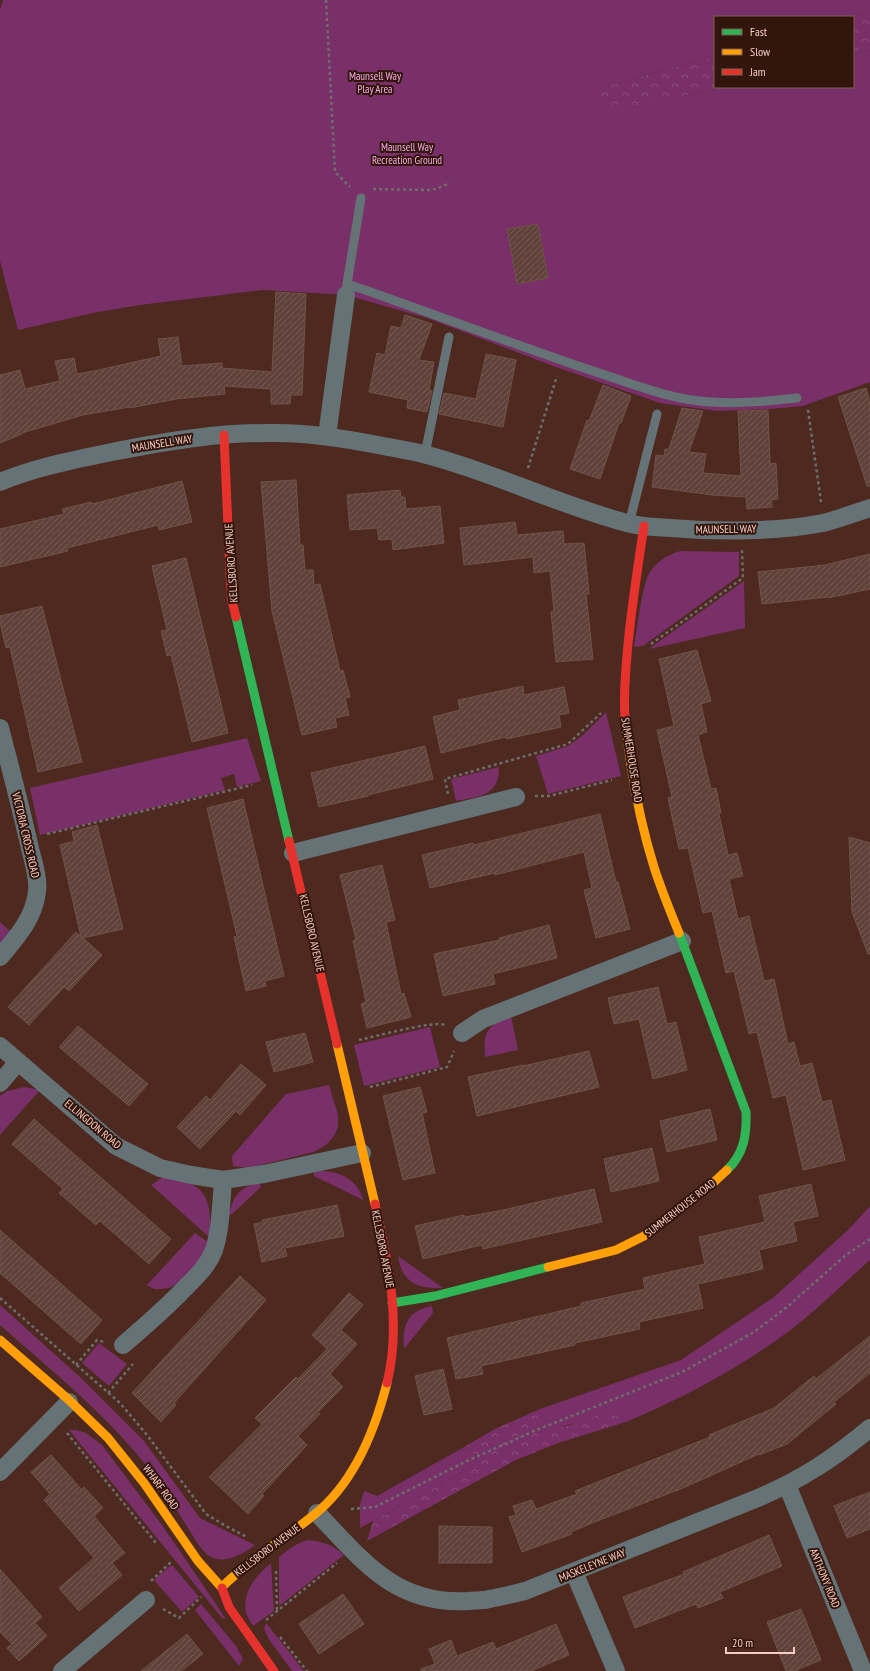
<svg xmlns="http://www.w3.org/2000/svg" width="870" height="1671" viewBox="0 0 870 1671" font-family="'PT Sans Narrow',sans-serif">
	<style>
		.green { fill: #792f67 }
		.forest { fill: url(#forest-crowns) }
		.building { fill: url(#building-hatch); stroke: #71524a }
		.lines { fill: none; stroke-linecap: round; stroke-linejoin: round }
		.path { stroke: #6e6d6c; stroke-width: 2.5; stroke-dasharray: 3 3; stroke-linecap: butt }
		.lane { stroke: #667376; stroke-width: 9 }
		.street { stroke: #667376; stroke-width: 18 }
		.fast { stroke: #30b455; stroke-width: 9 }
		.slow { stroke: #ff9f0a; stroke-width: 9 }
		.jam { stroke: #e5322d; stroke-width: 9 }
		.labels { text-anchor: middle; stroke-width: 4; stroke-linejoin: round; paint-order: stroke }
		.park-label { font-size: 11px; fill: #f5ade4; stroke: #32150d }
		.street-label { font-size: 11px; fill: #f5ccc0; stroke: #32150d }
	</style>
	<defs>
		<pattern id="forest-crowns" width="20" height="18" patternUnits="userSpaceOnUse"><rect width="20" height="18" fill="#792f67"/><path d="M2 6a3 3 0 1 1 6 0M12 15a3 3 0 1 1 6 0" fill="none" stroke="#8d4c7b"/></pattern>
		<pattern id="building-hatch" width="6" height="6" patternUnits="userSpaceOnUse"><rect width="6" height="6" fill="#60423a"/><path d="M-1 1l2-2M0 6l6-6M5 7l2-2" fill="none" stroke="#775c55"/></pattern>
	</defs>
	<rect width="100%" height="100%" fill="#4d2920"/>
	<g class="green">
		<polygon points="3,0 870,0 870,12 852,17 715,17 715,56 604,87 681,97 722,87 853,87 853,54 870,50 870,382 803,406 770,409 717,411 660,403 553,366 427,318 346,295 263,290 140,305 93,313 18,330 0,261 0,10"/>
		<path d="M680 551 739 552V576L643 646 634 647C637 630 642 584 650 572 657 561 668 555 680 551Z"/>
		<polygon points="744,581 745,628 649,649 661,640"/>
		<polygon points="606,712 621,776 548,794 536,756 568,746 582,736"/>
		<polygon points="247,738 261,781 237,787 234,774 221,778 225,790 40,835 30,788"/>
		<path d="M499 767C500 796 478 797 456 801L451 779Z"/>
		<polygon points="0,922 12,933 0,946"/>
		<path d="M511 1016 518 1050 485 1057C483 1031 487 1026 511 1016Z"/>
		<polygon points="430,1027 440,1067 364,1086 354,1045"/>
		<polygon points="329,1085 338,1115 338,1127 334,1136 326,1145 314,1152 248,1168 233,1166 232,1156 286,1094"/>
		<polygon points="24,1087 40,1090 0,1135 0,1096 7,1091"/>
		<path d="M321 1171C340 1171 358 1180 363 1200L314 1176V1172Z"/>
		<path d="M163 1177C172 1180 184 1181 193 1185 212 1195 211 1219 209 1237L151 1185Z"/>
		<path d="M260 1183 261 1187 232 1214 229 1215C233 1196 240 1186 260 1183Z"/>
		<path d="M870 1206V1260C844 1283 819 1308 792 1329 741 1367 684 1398 626 1422L628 1416 571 1424 551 1430 540 1428V1409L681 1360 774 1297 849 1229Z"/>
		<polygon points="195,1233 208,1242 201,1259 179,1283 169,1288 161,1289 154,1289 147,1285"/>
		<path d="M398 1256 443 1288C418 1289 402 1283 398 1256Z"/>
		<path d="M0 1305 80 1377 144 1441 200 1518 255 1545C243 1554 224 1566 208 1555 200 1549 194 1537 188 1528 176 1509 164 1489 150 1470 107 1415 52 1371 0 1325Z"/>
		<path d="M432 1306 433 1313 404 1349C402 1325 407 1311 432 1306Z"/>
		<polygon points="99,1343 127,1364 109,1386 82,1363"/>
		<polygon points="69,1430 76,1430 86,1433 102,1445 162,1525 226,1619 222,1618"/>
		<polygon points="468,1448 476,1455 475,1463 469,1469 360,1528 360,1505 364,1491 377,1496 457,1451"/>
		<path d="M309 1540C323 1542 333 1545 344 1555L279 1606V1557C288 1550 297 1542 309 1540Z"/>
		<path d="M271 1563 274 1611 253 1626C251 1622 247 1617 246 1612 242 1591 257 1575 271 1563Z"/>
		<polygon points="170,1566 173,1566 199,1597 182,1612 154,1580"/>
		<polygon points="201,1604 236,1646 243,1659 239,1666 195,1610"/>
		<polygon points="266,1624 267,1624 304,1671 292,1671 268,1638 264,1628"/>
	</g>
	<g class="forest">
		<polygon points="870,12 870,50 853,54 852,17"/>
		<polygon points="715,56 715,87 722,87 681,97 615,110 602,106 600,98 604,87"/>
		<path d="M540 1409V1428C568 1433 595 1411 623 1410L628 1416 626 1422 558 1443 516 1460 367 1541 373 1521 469 1469 475 1463 476 1455 468 1448 457 1451 495 1429Z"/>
	</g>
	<g class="building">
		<polygon points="538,224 548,278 517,284 507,229"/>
		<polygon points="276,292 306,294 302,395 291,395 290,404 271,404 271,389 224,386 225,394 176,399 130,408 130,407 83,415 22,433 22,434 0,443 0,375 20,370 25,389 60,381 55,361 74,358 77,374 94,371 161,356 158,339 178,337 182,366 222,363 222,368 272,372"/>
		<polygon points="405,315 432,324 419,360 434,362 429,390 432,391 427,412 407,408 408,400 369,392 377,353 385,355 391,326 401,328"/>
		<polygon points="486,354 516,360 503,427 439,414 444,393 476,399"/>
		<polygon points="603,385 631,396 621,423 619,423 600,479 570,469 587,420 589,421"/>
		<polygon points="866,388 870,402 870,486 867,486 838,397"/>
		<polygon points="682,408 703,411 689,452 706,454 703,473 741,476 738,411 768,410 770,464 776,463 778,499 771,500 772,507 747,509 746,497 712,495 652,487 656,455 664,456 665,449 669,449"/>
		<polygon points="296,480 300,545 303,545 305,570 313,570 314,585 320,584 340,671 343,670 350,697 345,698 349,715 335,718 337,727 302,735 272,611 261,482"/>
		<polygon points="182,481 192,522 159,530 158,525 67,548 68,551 0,567 0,529 64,514 62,509 91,502 92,504"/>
		<polygon points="400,490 401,497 405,497 406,509 440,506 444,543 393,550 392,539 379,540 377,528 350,530 347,495"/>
		<polygon points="515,522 517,535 563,531 564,544 584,543 589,594 586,594 593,659 556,662 551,612 554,611 550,571 534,573 533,557 464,565 460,528"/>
		<polygon points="870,554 870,589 828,598 828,597 762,604 758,572 825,565"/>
		<polygon points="186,558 228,733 192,742 171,655 167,656 161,631 167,630 152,566"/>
		<polygon points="42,606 82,762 38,772 10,647 6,648 0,622 0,616"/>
		<polygon points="697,650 711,701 701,704 707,732 698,735 711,789 716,788 721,813 719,814 728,855 737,853 743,876 729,879 738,919 749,916 764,981 774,979 788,1044 794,1042 800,1066 812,1063 822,1102 831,1100 845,1160 803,1170 786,1095 773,1098 757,1032 749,1034 734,971 726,973 712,911 703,913 688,848 679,849 668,798 672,797 657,730 674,726 659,659"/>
		<polygon points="523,686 524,695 564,687 569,713 559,715 561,727 507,739 506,737 441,753 433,717 460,710 458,700"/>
		<polygon points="425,746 433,779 368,795 368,796 319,807 311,773"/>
		<polygon points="243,799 284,976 265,981 266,986 246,991 234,937 237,936 207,808"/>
		<polygon points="600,814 616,882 618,882 630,929 596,938 584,890 592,888 584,852 495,875 495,873 430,888 422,855 473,843 474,845"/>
		<polygon points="97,825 123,929 83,938 102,955 69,991 64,987 29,1025 8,1007 76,932 81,937 60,845 74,841 72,832"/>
		<polygon points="849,837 870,843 870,954 868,954 852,912"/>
		<polygon points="382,865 395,920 386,922 401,994 404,993 411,1017 367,1028 361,1004 366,1002 353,941 356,940 340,875"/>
		<polygon points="549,925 557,958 493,974 495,984 443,996 434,954 500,940 499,938"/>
		<polygon points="658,987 667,1024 676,1022 687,1070 653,1079 639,1019 614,1024 608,998"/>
		<polygon points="78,1026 148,1084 129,1106 59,1047"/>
		<polygon points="305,1033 313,1062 274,1072 266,1042"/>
		<polygon points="589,1051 599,1087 477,1116 468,1077 523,1065 523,1066"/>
		<polygon points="241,1064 266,1085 240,1115 236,1111 200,1149 177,1127 206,1096 210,1100"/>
		<polygon points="420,1087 427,1112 422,1113 435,1173 403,1180 383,1096"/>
		<polygon points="710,1109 717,1140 667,1152 660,1121"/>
		<polygon points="34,1119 171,1239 149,1264 100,1221 96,1225 59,1193 63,1189 12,1144"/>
		<polygon points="652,1148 659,1181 611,1192 604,1159"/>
		<polygon points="811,1184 818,1216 793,1222 797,1241 759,1250 763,1269 698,1284 703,1308 639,1322 640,1329 575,1343 575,1345 481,1366 483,1374 456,1379 447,1338 581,1306 581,1303 645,1289 643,1278 705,1264 699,1237 765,1222 759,1196"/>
		<polygon points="594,1189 602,1222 483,1249 482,1245 423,1259 415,1226 464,1215 465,1217 503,1210"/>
		<polygon points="337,1205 344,1236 285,1248 287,1256 262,1262 254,1224 263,1222 262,1220"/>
		<polygon points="0,1230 102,1320 81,1344 0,1273"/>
		<polygon points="240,1276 266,1300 174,1403 176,1405 161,1422 132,1393"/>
		<polygon points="349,1293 363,1305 341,1330 357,1344 330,1374 343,1387 318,1412 320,1414 298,1436 307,1445 262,1494 264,1496 248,1514 209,1477 262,1424 255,1418 296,1377 298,1379 327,1349 312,1335"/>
		<polygon points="870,1336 870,1373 834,1402 836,1404 787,1444 759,1455 759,1454 683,1488 592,1523 571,1532 572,1534 522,1552 509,1517 516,1515 513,1506 532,1500 536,1509 577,1494 575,1491 710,1437 709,1435 774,1408 814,1376 816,1379"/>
		<polygon points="443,1369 452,1409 424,1415 415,1376"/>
		<polygon points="51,1455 82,1490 84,1487 103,1508 94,1516 125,1553 112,1563 122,1575 79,1611 59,1588 94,1558 44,1500 50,1494 31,1472"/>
		<polygon points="870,1492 870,1529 847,1538 834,1506"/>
		<polygon points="439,1526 492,1527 492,1563 439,1563"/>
		<polygon points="769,1535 782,1566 720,1592 723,1598 698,1608 696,1604 635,1628 623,1597 684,1574 683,1572"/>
		<polygon points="0,1569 42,1617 35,1623 47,1636 19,1661 7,1648 12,1644 0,1632"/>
		<polygon points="343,1594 364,1624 319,1654 299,1624"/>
		<polygon points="801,1609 821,1660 794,1671 786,1671 767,1622"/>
		<polygon points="556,1624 569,1655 531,1671 421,1671 421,1669 435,1664 429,1649 451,1640 457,1656 493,1642 496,1649"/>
		<polygon points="187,1634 203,1654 181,1671 141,1671"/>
	</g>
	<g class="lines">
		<g class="path">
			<polyline points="326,0 335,172 350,187"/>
			<polyline points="373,189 428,190 436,189 450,183"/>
			<polyline points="808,410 821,502"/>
			<polyline points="528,468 557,376"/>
			<polyline points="651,644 743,578 742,550"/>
			<polyline points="448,794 445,779 568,744 601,713"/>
			<polyline points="535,796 549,796 612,780"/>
			<polyline points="47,834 252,785"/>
			<path d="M359 1040C373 1037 435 1020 444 1025"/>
			<polyline points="370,1087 447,1067 454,1051"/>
			<polyline points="0,1298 120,1403 147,1435 206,1514 226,1526 247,1537"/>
			<polyline points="76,1365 97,1340 104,1342"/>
			<polyline points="108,1393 133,1364"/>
			<polyline points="67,1433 156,1543"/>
			<polyline points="351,1509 375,1507 467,1461 534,1431 682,1372 754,1332 787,1307 847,1254 870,1239"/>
			<polyline points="276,1571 277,1612"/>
			<polyline points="151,1581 171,1562"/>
			<polyline points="163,1609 179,1618 201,1597"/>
			<polyline points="266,1620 337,1563"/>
			<polyline points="280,1637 307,1671"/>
		</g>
		<g class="lane">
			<polyline points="347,284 361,198"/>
			<path d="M346 295 347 284 368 291C441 317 514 344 587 369 628 382 669 400 712 402 741 404 769 401 797 398"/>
			<polyline points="425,454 449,337"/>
			<polyline points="629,524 657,414"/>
		</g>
		<g class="street">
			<polyline points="327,436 346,295"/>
			<path d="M0 482C36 467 74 460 112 452 167 441 221 432 277 433 313 433 348 439 383 446 398 449 413 451 427 455 496 473 558 505 627 523 641 527 656 527 671 528 718 532 776 532 823 523 839 519 855 513 870 508"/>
			<path d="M0 728C10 766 20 805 29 844 32 859 39 876 37 892 34 918 17 937 0 957"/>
			<polyline points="293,853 516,797"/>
			<polyline points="462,1033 483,1019 682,941"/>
			<polyline points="0,1046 116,1146 160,1168 191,1175 223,1180 264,1174 362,1153"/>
			<polyline points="0,1083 18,1062"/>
			<path d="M123 1345C144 1327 165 1309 184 1289 196 1277 208 1266 214 1250 221 1229 221 1203 223 1180"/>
			<polyline points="0,1472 69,1402"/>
			<polyline points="787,1485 863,1671"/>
			<path d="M317 1513C363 1561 395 1605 468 1601 475 1600 482 1601 489 1599 501 1597 513 1594 525 1591L758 1498C802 1479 833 1459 870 1428"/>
			<polyline points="574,1572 616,1671"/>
			<polyline points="62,1671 146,1600"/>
		</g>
		<g class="fast">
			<polyline points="236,617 289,841"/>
			<path d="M679 933 746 1112C747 1134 744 1154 727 1170"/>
			<polyline points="392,1303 435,1296 548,1267"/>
		</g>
		<g class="slow">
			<path d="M625 717C630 768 639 819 654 867 661 889 670 911 679 933"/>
			<polyline points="337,1044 375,1204"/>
			<polyline points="548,1267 616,1250 644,1236 714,1182 727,1170"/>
			<polyline points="0,1340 69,1400 108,1438 144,1483 198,1561 222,1588"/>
			<path d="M222 1587C250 1559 285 1539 315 1514 355 1482 375 1430 387 1383"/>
		</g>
		<g class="jam">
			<polyline points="224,435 230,574 232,601 236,617"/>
			<path d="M625 717C623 693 626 668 628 644 632 604 638 565 644 526"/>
			<polyline points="289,841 337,1044"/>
			<path d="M375 1204C388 1262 402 1323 387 1383"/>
			<polyline points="222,1588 229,1607 274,1671"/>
		</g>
	</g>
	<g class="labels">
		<g class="park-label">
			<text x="375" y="80">Maunsell Way<tspan x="375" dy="13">Play Area</tspan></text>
			<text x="407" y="151">Maunsell Way<tspan x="407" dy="13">Recreation Ground</tspan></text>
		</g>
		<g class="street-label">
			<text transform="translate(162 443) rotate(-9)" y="4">MAUNSELL WAY</text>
			<text transform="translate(726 529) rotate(-1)" y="4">MAUNSELL WAY</text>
			<text transform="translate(231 563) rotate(-94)" y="4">KELLSBORO AVENUE</text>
			<text transform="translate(632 760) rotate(81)" y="4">SUMMERHOUSE ROAD</text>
			<text transform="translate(26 835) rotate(77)" y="4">VICTORIA CROSS ROAD</text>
			<text transform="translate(312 933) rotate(77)" y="4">KELLSBORO AVENUE</text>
			<text transform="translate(93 1124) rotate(40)" y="4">ELLINGDON ROAD</text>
			<text transform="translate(680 1208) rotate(-38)" y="4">SUMMERHOUSE ROAD</text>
			<text transform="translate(383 1249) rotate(79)" y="4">KELLSBORO AVENUE</text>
			<text transform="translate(161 1487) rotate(54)" y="4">WHARF ROAD</text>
			<text transform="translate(267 1550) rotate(-37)" y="4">KELLSBORO AVENUE</text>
			<text transform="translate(592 1565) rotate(-22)" y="4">MASKELEYNE WAY</text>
			<text transform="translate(825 1578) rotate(68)" y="4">ANTHONY ROAD</text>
		</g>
	</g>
	<rect x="714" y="16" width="140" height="72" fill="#32150d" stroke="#805e55"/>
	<rect x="722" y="29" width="20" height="6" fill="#30b455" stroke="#805e55"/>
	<text x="750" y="36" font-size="12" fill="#f5ccc0">Fast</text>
	<rect x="722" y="49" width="20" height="6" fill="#ff9f0a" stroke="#805e55"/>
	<text x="750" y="56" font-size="12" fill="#f5ccc0">Slow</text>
	<rect x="722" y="69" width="20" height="6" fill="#e5322d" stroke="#805e55"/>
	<text x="750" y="76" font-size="12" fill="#f5ccc0">Jam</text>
	<path d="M726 1647v6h68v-6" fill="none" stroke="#f5ccc0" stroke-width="2"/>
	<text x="732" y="1647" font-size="12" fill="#f5ccc0" stroke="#32150d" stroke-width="3" paint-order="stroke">20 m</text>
</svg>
